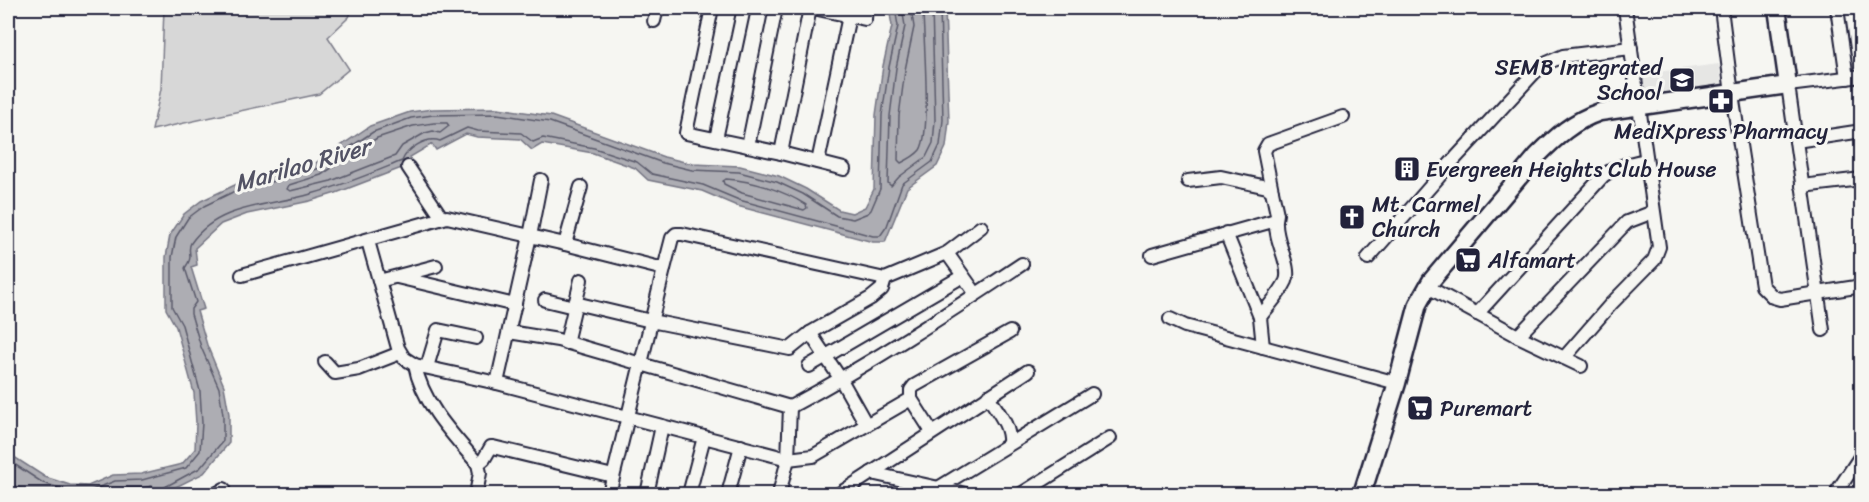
<svg xmlns="http://www.w3.org/2000/svg" width="1869" height="502" viewBox="0 0 1869 502" font-family="Sriracha,sans-serif">
	<style>
		.built { fill: #e6e6e4 }
		.green { fill: #d7d7d7; stroke: #7c7c89; stroke-width: 1.5 }
		.water { fill: #adadb3; stroke: #757583; stroke-width: 1.5 }
		.lines { fill: none; stroke-linecap: round; stroke-linejoin: round }
		.shore { stroke: #5a5a6b; stroke-width: 1.5 }
		.street-casing { stroke: #22223b; stroke-width: 16 }
		.secondary-casing { stroke: #22223b; stroke-width: 21 }
		.street { stroke: #f6f6f2; stroke-width: 12 }
		.secondary { stroke: #f6f6f2; stroke-width: 16 }
		.labels { text-anchor: middle; stroke-width: 6; stroke-linejoin: round; paint-order: stroke }
		.poi-label { font-size: 22px; fill: #22223b; stroke: #f6f6f2; text-anchor: start }
		.water-label { font-size: 24px; font-style: italic; fill: #535365; stroke: #f6f6f2 }
	</style>
	<rect width="100%" height="100%" fill="#f6f6f2"/>
	<filter id="ink" filterUnits="userSpaceOnUse"><feTurbulence type="fractalNoise" baseFrequency=".0167" numOctaves="2"/><feDisplacementMap in="SourceGraphic" scale="12" xChannelSelector="R" yChannelSelector="G"/><feConvolveMatrix kernelMatrix="1 2 1 2 8 2 1 2 1" color-interpolation-filters="sRGB"/></filter>
	<g filter="url(#ink)">
		<polygon class="built" points="1719,64 1722,85 1644,95 1641,74"/>
		<polygon class="green" points="164,8 353,8 349,17 328,37 349,69 319,94 152,130 161,89"/>
		<polygon class="water" points="889,8 945,8 949,121 946,147 937,166 907,188 885,242 873,242 737,206 702,191 648,180 635,168 593,153 542,144 532,150 520,139 477,137 466,134 436,150 432,144 410,157 412,164 336,193 310,201 247,214 221,224 195,248 197,265 191,267 204,309 197,311 207,345 224,386 229,414 229,443 204,473 162,494 34,494 8,483 8,447 14,457 45,477 70,485 88,486 113,475 141,474 182,464 195,449 196,423 194,393 176,327 166,309 166,257 170,235 184,214 201,201 237,184 278,175 314,164 370,126 410,112 433,109 498,108 551,116 664,157 693,164 740,166 779,176 806,189 839,210 852,213 865,207 874,189 876,115 883,66 892,26"/>
		<g class="lines">
			<g class="shore">
				<polyline points="902,8 905,26 896,68 890,116 888,183 891,186 899,177 926,157 933,143 935,120 932,8"/>
				<path d="M911 8 914 27 905 70 899 116 898 160 901 163C907 160 916 155 920 150 932 132 923 34 923 8"/>
				<polygon points="434,123 447,123 449,126 440,133 433,131 425,133 402,146 395,156 331,181 290,191 287,189 289,185 321,175 377,138 413,126"/>
				<path d="M726 179C753 181 783 190 806 205L807 208 804 210 742 193 724 184 723 181Z"/>
				<polyline points="8,458 11,462 43,483 69,491 87,492 115,481 142,480 186,468 200,451 202,423 200,391 182,325 172,307 172,257 176,237 188,218 204,206 239,189 279,180 317,169 373,132 411,118 433,115 497,114 550,122 663,163 692,170 739,172 777,182 803,194 837,216 853,219 868,213 871,210 880,189 882,115 889,67 898,26 895,8"/>
				<polyline points="102,494 116,488 142,488 152,486 155,488 154,494"/>
				<path d="M162 494 165 487 200 468 223 441V415L219 388 201 347 191 314V309L196 302 185 268C186 266 188 264 189 261 192 255 187 249 191 243 218 204 270 206 311 194 342 186 372 173 402 161 407 149 426 136 440 141L467 128 478 131 521 133 533 142 543 138 594 148 637 162 652 174 703 185 739 200 873 236H880L887 226 902 184 932 162 940 145 943 120 940 8"/>
			</g>
			<defs>
				<g id="street">
					<polyline points="712,8 686,133 781,153 844,169"/>
					<polyline points="813,8 865,19 866,8"/>
					<polyline points="1721,8 1732,94 1762,286 1773,297 1780,299 1862,286"/>
					<polyline points="1837,8 1847,78"/>
					<polyline points="654,21 657,8"/>
					<polyline points="716,139 744,8"/>
					<polyline points="1796,141 1862,131"/>
					<polyline points="748,146 776,8"/>
					<polyline points="781,153 810,8"/>
					<polyline points="818,162 849,16"/>
					<polyline points="408,167 442,218"/>
					<polyline points="1188,181 1221,177 1267,187 1272,191 1277,214 1276,220"/>
					<polyline points="1802,186 1862,179"/>
					<polyline points="1272,191 1264,151 1268,144 1343,117"/>
					<polyline points="1226,233 1260,317"/>
					<polyline points="368,241 398,348 404,358 415,365 497,383 788,459 813,456 911,399"/>
					<polyline points="565,244 581,187"/>
					<polyline points="947,253 976,294"/>
					<path d="M1152 255 1276 220C1274 241 1292 266 1286 281 1280 294 1269 305 1260 317L1263 347"/>
					<polyline points="1368,258 1450,164 1534,73 1547,63 1563,56 1631,48"/>
					<polyline points="242,275 447,217 565,244 664,269"/>
					<polyline points="397,277 515,305"/>
					<polyline points="379,281 436,266"/>
					<polyline points="1426,286 1518,336 1581,366"/>
					<polyline points="545,300 574,307"/>
					<polyline points="575,303 651,321 790,349 810,333 871,298 882,289 885,279"/>
					<path d="M1477 314 1603 176C1615 166 1630 164 1645 160"/>
					<polyline points="1170,319 1185,326 1397,383"/>
					<polyline points="1823,330 1788,85 1862,76"/>
					<path d="M509 332 558 340 790 407C870 364 947 314 1022 264"/>
					<polyline points="810,333 840,378 866,424"/>
					<polyline points="1518,336 1627,222 1653,212"/>
					<polyline points="566,343 581,280"/>
					<polyline points="1564,358 1611,304 1654,260 1659,247 1625,8"/>
					<polyline points="325,362 335,373 359,369 400,353"/>
					<path d="M415 365C422 403 453 435 478 464L480 473 476 494"/>
					<polyline points="809,366 963,276"/>
					<polyline points="427,367 438,330 476,338"/>
					<polyline points="497,383 530,236 541,180"/>
					<path d="M988 396C997 411 1011 426 1009 444"/>
					<polyline points="932,432 911,399 911,390 914,386 1010,332"/>
					<polyline points="478,464 484,459 491,447 493,447 613,476"/>
					<polyline points="871,473 966,494"/>
					<polyline points="938,488 1092,394"/>
					<polyline points="216,494 224,489"/>
					<polyline points="609,494 664,269 672,238 676,234 682,234 885,279 947,253 981,227"/>
					<polyline points="647,494 662,426"/>
					<polyline points="689,494 704,437"/>
					<polyline points="728,494 741,446"/>
					<polyline points="779,494 788,459 790,407"/>
					<polyline points="839,494 1028,371"/>
					<polyline points="1021,494 1110,438"/>
					<polyline points="1837,494 1838,490 1860,457"/>
				</g>
				<path id="secondary" d="M1362 494 1397 383 1418 304 1431 281 1537 156C1556 137 1573 121 1600 112L1788 85 1777 8"/>
			</defs>
			<use href="#street" class="street-casing"/>
			<use href="#secondary" class="secondary-casing"/>
			<use href="#street" class="street"/>
			<use href="#secondary" class="secondary"/>
		</g>
	</g>
	<defs>
		<symbol id="school-square" viewBox="-11 -11 22 22"><rect x="-9" y="-9" width="18" height="18" rx="4" fill="#22223b" stroke="#f6f6f2"/><path d="M0-5L7-2L0 1L-7-2ZM-4 1L0 2.5L4 1V4Q0 6-4 4Z" fill="#fff"/></symbol>
		<symbol id="pharmacy-square" viewBox="-11 -11 22 22"><rect x="-9" y="-9" width="18" height="18" rx="4" fill="#22223b" stroke="#f6f6f2"/><path d="M-2-6h4v4h4v4h-4v4h-4v-4h-4v-4h4Z" fill="#fff"/></symbol>
		<symbol id="building-square" viewBox="-11 -11 22 22"><rect x="-9" y="-9" width="18" height="18" rx="4" fill="#22223b" stroke="#f6f6f2"/><path d="M-4-6H4V6H1V3H-1V6H-4ZM-2.5-4.3h1.7v1.8h-1.7ZM.8-4.3h1.7v1.8H.8ZM-2.5-1h1.7V.8h-1.7ZM.8-1h1.7V.8H.8Z" fill="#fff"/></symbol>
		<symbol id="church-square" viewBox="-11 -11 22 22"><rect x="-9" y="-9" width="18" height="18" rx="4" fill="#22223b" stroke="#f6f6f2"/><path d="M-1.2-6h2.4v3.5h3.3v2.4h-3.3V6h-2.4V-.1h-3.3v-2.4h3.3Z" fill="#fff"/></symbol>
		<symbol id="supermarket-square" viewBox="-11 -11 22 22"><rect x="-9" y="-9" width="18" height="18" rx="4" fill="#22223b" stroke="#f6f6f2"/><path d="M-6-5.5h2.5l.6 2H6L4.5 2H-2.5L-4.4-4H-6ZM-1.5 3.2a1.3 1.3 0 1 0 .1 0ZM3 3.2a1.3 1.3 0 1 0 .1 0Z" fill="#fff"/></symbol>
	</defs>
	<g fill-rule="evenodd">
		<use href="#school-square" x="1667" y="65" width="30" height="30"/>
		<use href="#pharmacy-square" x="1706" y="86" width="30" height="30"/>
		<use href="#building-square" x="1392" y="154" width="30" height="30"/>
		<use href="#church-square" x="1337" y="202" width="30" height="30"/>
		<use href="#supermarket-square" x="1453" y="245" width="30" height="30"/>
		<use href="#supermarket-square" x="1405" y="393" width="30" height="30"/>
	</g>
	<g class="labels">
		<g class="poi-label">
			<text x="1662" y="75" text-anchor="end">SEMB Integrated<tspan x="1662" dy="25">School</tspan></text>
			<text x="1721" y="139" text-anchor="middle">MediXpress Pharmacy</text>
			<text x="1426" y="177">Evergreen Heights Club House</text>
			<text x="1372" y="212">Mt. Carmel<tspan x="1372" dy="25">Church</tspan></text>
			<text x="1488" y="268">Alfamart</text>
			<text x="1440" y="416">Puremart</text>
		</g>
		<g class="water-label">
			<text transform="translate(302 165) rotate(-16)" y="8">Marilao River</text>
		</g>
	</g>
	<rect width="1869" height="502" fill="none" stroke="#f6f6f2" stroke-width="30"/>
	<rect x="15" y="15" width="1839" height="472" fill="none" stroke="#22223b" stroke-width="2" filter="url(#ink)"/>
</svg>
